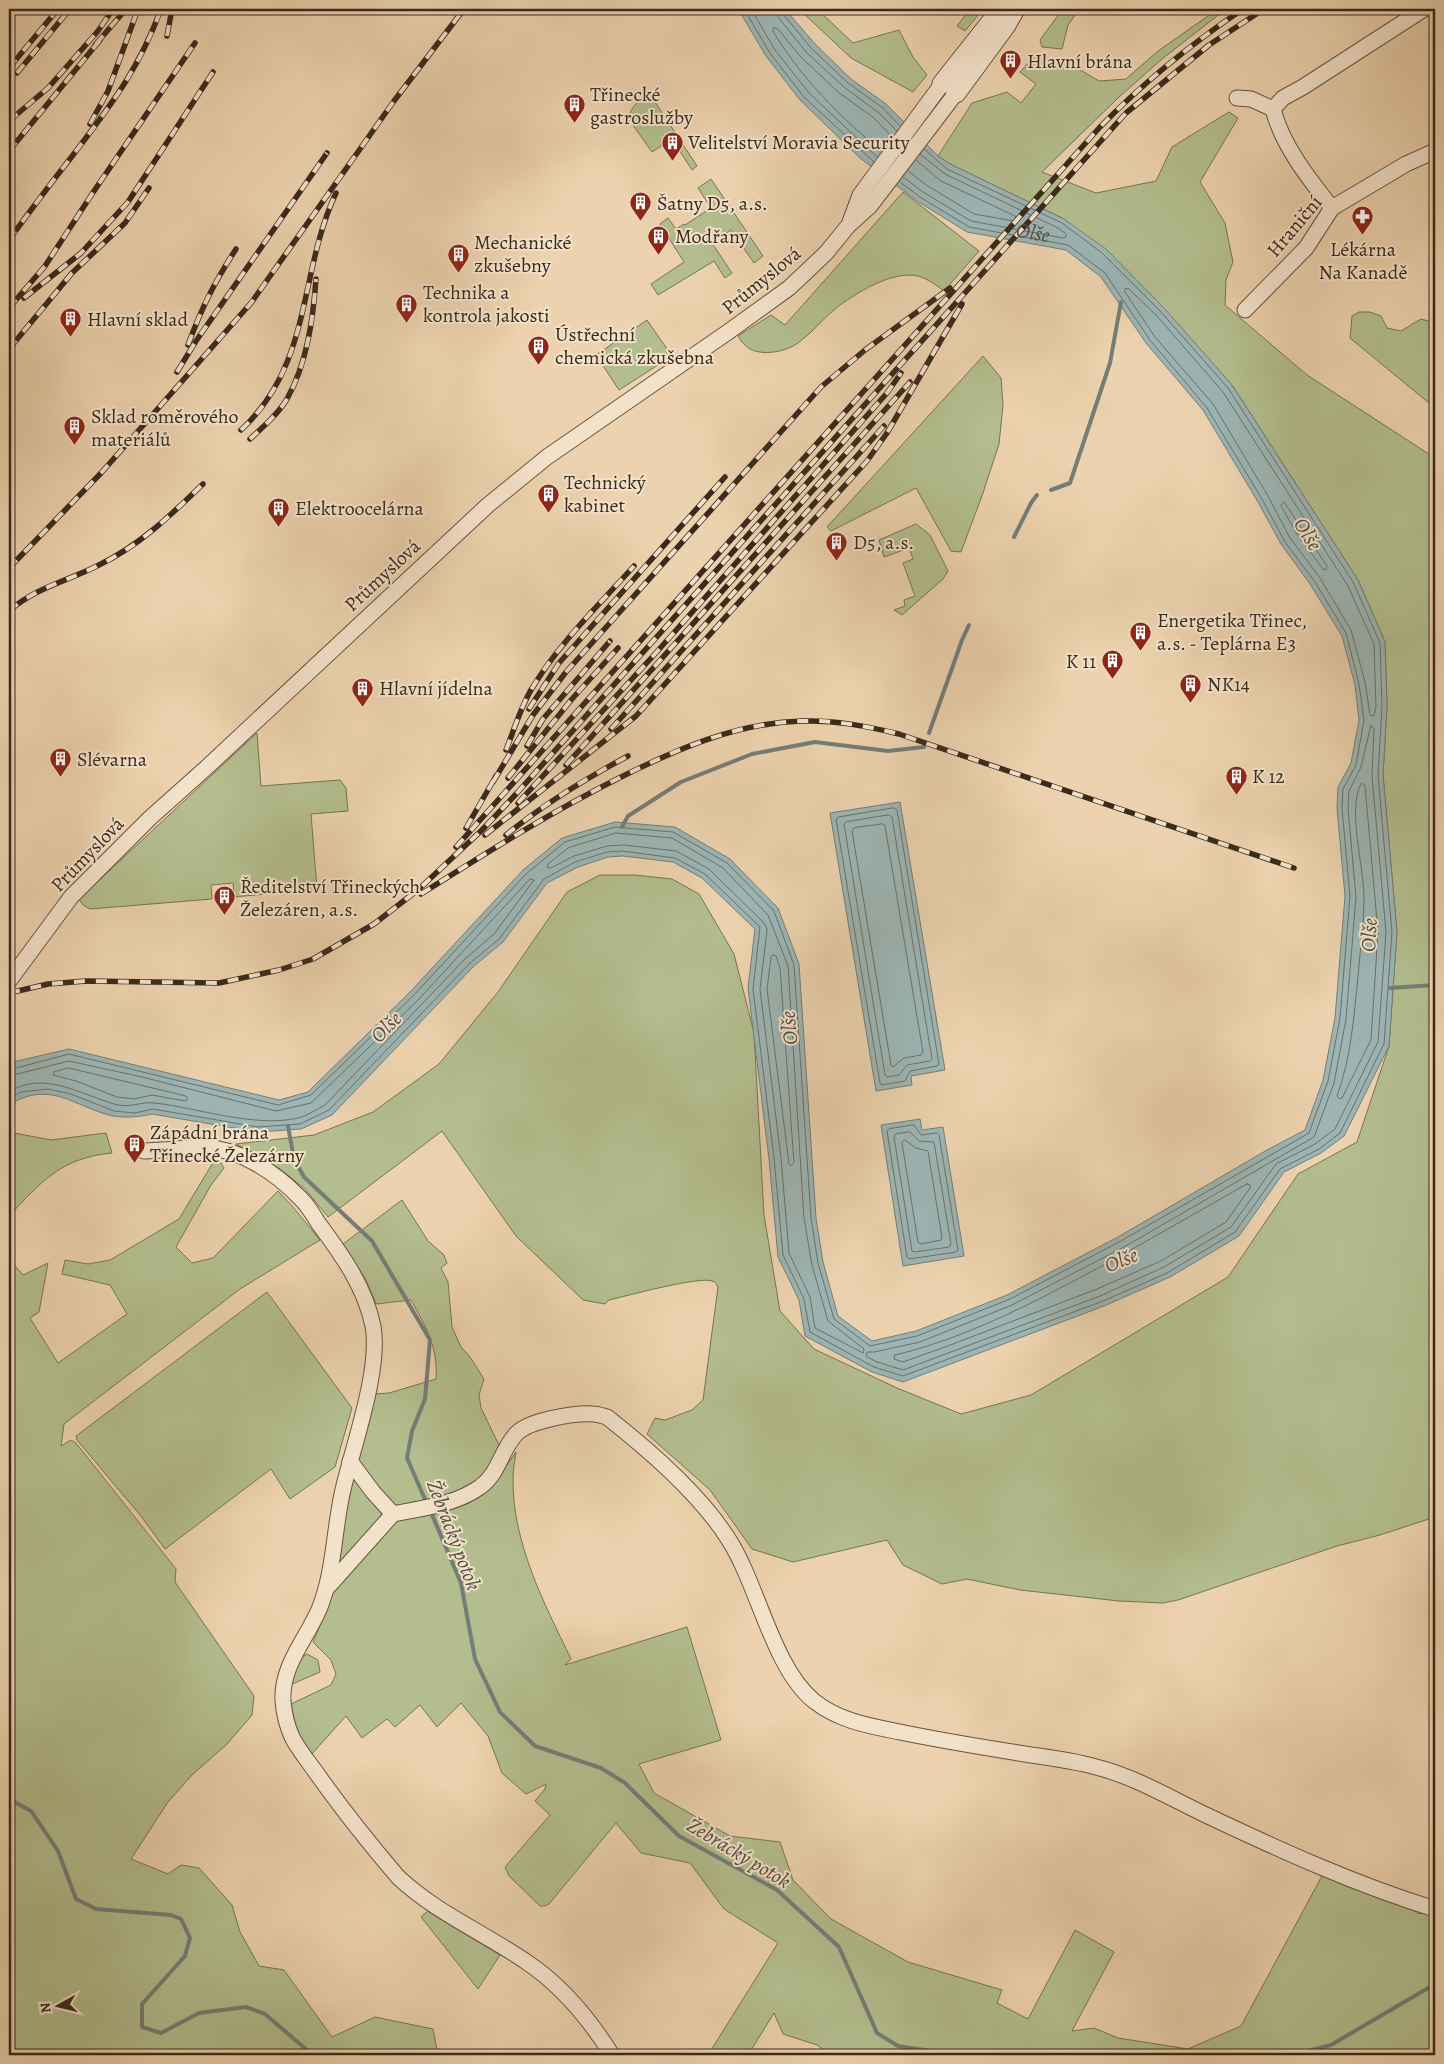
<svg xmlns="http://www.w3.org/2000/svg" width="1444" height="2064" viewBox="0 0 1444 2064" font-family="Alegreya,serif">
	<style>
		.green { fill: #b3bd8e; stroke: #767455 }
		.water { fill: #9cb5b4; stroke: #757d77 }
		.lines { fill: none; stroke-linecap: round; stroke-linejoin: round }
		.shore { stroke: #6b7068; stroke-width: 1 }
		.stream { stroke: #757d77; stroke-width: 4 }
		.minor-casing { stroke: #665440; stroke-width: 17 }
		.tertiary-casing { stroke: #665440; stroke-width: 21 }
		.minor { stroke: #f3e2ca; stroke-width: 15 }
		.tertiary { stroke: #f3e2ca; stroke-width: 19 }
		.rail-casing { stroke: #3a2a1c; stroke-width: 5.5 }
		.rail { stroke: #f3e2ca; stroke-width: 4; stroke-dasharray: 11; stroke-linecap: butt }
		.labels { text-anchor: middle; stroke-width: 4; stroke-linejoin: round; paint-order: stroke }
		.poi-label { font-size: 20px; fill: #3a2a1c; stroke: #f3e2ca; text-anchor: start }
		.street-label { font-size: 20px; fill: #3a2a1c; stroke: #f3e2ca }
		.water-label { font-size: 21px; font-style: italic; fill: #524d42; stroke: #f3e2ca }
	</style>
	<rect width="100%" height="100%" fill="#ecd2ae"/>
	<filter id="stains"><feTurbulence type="fractalNoise" baseFrequency=".004" numOctaves="4"/><feColorMatrix values="0 0 0 0 .2 0 0 0 0 .09 0 0 0 0 .02 0 0 0 .5 -.17"/></filter>
	<radialGradient id="worn" r=".72"><stop offset=".6" stop-color="#630" stop-opacity="0"/><stop offset="1" stop-color="#630" stop-opacity=".3"/></radialGradient>
	<g class="green">
		<polygon points="799,9 817,9 853,43 899,30 913,57 927,75 913,92 851,58"/>
		<polygon points="970,9 983,9 965,31 957,26"/>
		<path d="M1218 9H1226L1162 59 1118 98 1042 172 1096 193 1156 181 1172 147 1229 112 1238 118 1200 182 1225 223 1233 262 1226 280 1225 305 1307 375 1435 458V1517L1380 1535 1337 1546 1178 1600 1163 1603 1119 1601 1020 1590 967 1579 942 1584 903 1565 887 1540 793 1562 752 1549 710 1490 647 1434 655 1418 665 1420 692 1410 703 1400 718 1287C716 1284 716 1282 712 1281 700 1276 626 1296 609 1300L605 1304 583 1300 516 1236 442 1131 328 1217 305 1189 280 1169 236 1144 314 1135 373 1112 439 1064 498 992 567 892 600 875H635L672 879 699 894 734 954 754 1033 764 1215 780 1311 814 1349 897 1388 961 1414 1031 1395 1228 1277 1298 1174 1357 1142 1389 1046 1397 932 1383 775 1387 706 1385 642 1358 580 1232 385 1064 219 950 164 938 156 972 103 1007 92 1021 103 1036 84 1020 72 1035 56 1055 60 1077 68 1099 81 1126 79 1158 51Z"/>
		<polygon points="1062,10 1078,11 1068,25 1062,49 1042,47 1040,40"/>
		<path d="M651 96 697 166 692 170 672 139 652 152 628 118C632 106 639 98 651 96Z"/>
		<polygon points="711,179 763,256 754,263 731,230 712,243 732,273 725,278 714,261 658,295 651,284 684,262 660,224 668,218 676,229 684,224 685,225 711,208 698,188"/>
		<path d="M903 192 979 251 944 291C936 285 928 279 918 276 892 270 854 294 835 309 822 320 812 333 798 343 786 352 757 358 745 345 742 343 740 339 738 336L771 315 785 325Z"/>
		<polygon points="1359,312 1370,312 1381,316 1387,328 1401,331 1421,319 1435,323 1435,408 1350,338 1352,316"/>
		<polygon points="647,320 672,356 619,390 596,355"/>
		<polygon points="983,356 1001,378 1003,405 999,444 983,493 961,552 951,551 916,488 831,531 827,527"/>
		<polygon points="916,524 930,535 948,571 943,579 902,615 894,610 905,606 904,600 915,596 903,563 913,559 909,548 884,557 879,540"/>
		<polygon points="257,733 261,786 340,780 346,788 348,811 311,814 317,889 234,897 233,883 211,885 212,899 90,909 83,905 79,899"/>
		<path d="M9 1132 51 1140 106 1133 112 1153C61 1158 42 1181 9 1216Z"/>
		<polygon points="217,1156 224,1168 211,1185 176,1247 192,1263 213,1258 278,1191 293,1207 320,1240 240,1289 64,1424 61,1446 71,1440 76,1443 176,1569 175,1582 254,1696 252,1715 227,1744 192,1775 168,1802 131,1859 168,1874 181,1865 199,1868 232,1905 240,1932 259,1966 284,1970 332,2037 375,2017 433,2029 438,2055 247,2055 247,2053 238,2055 9,2055 9,1259 23,1275 48,1263 39,1312 30,1318 58,1363 127,1314 110,1285 62,1274 65,1260 88,1264 110,1260 179,1219"/>
		<path d="M402 1200 428 1241 444 1255 447 1263 441 1268 448 1282 452 1327 461 1347 470 1357 484 1379 479 1395 481 1408 499 1445 495 1462 484 1475 433 1513 478 1498 496 1481 516 1452C515 1460 513 1469 513 1478 512 1542 544 1603 571 1659L565 1665 687 1627 721 1740 639 1764 654 1793 730 1836 780 1842 793 1880 831 1919 908 1962 1002 1990 997 2003 1028 2019 1075 1930 1114 1952 1072 2031 1094 2028 1118 2038 1188 2049 1241 2026 1323 1874 1381 1895 1416 1912V1913L1435 1915V2055H831L817 2045 783 2034 774 2013 748 2055H708L778 1943 724 1909 690 1863 641 1853 616 1823 549 1904 545 1906H540L509 1876 505 1867 550 1815 535 1801 545 1789 546 1784 526 1794 502 1773 488 1736 461 1703 437 1727 420 1705 395 1727 387 1719 362 1738 346 1716 310 1756C300 1739 294 1723 291 1704L331 1685 336 1674 331 1660 313 1642 329 1605 348 1497 375 1394 389 1393 436 1379C438 1347 426 1327 411 1300L376 1304 365 1278 343 1244Z"/>
		<polygon points="267,1292 352,1408 335,1467 290,1499 271,1469 165,1549 140,1515 77,1440 76,1436"/>
		<path d="M307 1654 318 1660 320 1672 290 1685C292 1675 297 1659 307 1654Z"/>
		<polygon points="428,1911 500,1955 478,1989 421,1917"/>
	</g>
	<g class="water">
		<path d="M738 9H785L815 44 851 79 886 104 938 156 950 164 1064 219 1106 249 1165 309 1232 385 1358 580 1385 642 1387 706 1383 775 1397 932 1389 1046 1344 1136 1321 1153 1284 1172 1239 1236 1170 1277 1104 1306 903 1382 872 1372 805 1336 799 1300 778 1257 769 1159 748 988 755 929 702 878 673 862 623 856 608 857 578 867 547 883 503 942 474 966 332 1115 301 1129 258 1132 152 1114C139 1117 126 1118 113 1116 74 1107 50 1079 9 1105V1066L13 1062 69 1049 279 1100 308 1092 410 992 523 870 562 838 615 822 675 827 730 859 778 908 799 964 816 1218 823 1262 838 1316 872 1341 916 1331 1007 1295 1118 1237 1267 1150 1305 1130 1323 1080 1335 1018 1345 896 1337 808 1338 787 1351 763 1359 720 1355 685 1342 636 1310 584 1281 544 1258 502 1203 410 1146 343 1101 277 1066 250 967 232 917 201 860 158 800 100 766 56Z"/>
		<polygon points="900,802 945,1070 911,1076 912,1085 876,1091 830,813"/>
		<polygon points="920,1119 922,1130 943,1127 964,1256 903,1266 881,1125"/>
	</g>
	<g class="lines">
		<g class="shore">
			<polyline points="744,9 770,53 804,97 874,162"/>
			<polyline points="751,9 775,50 809,93 877,157"/>
			<polyline points="776,9 778,17 807,53 844,87 879,113 897,131"/>
			<polyline points="782,9 783,14 811,48 848,83 883,108 900,126"/>
			<path d="M882 151C842 120 798 74 773 31V28H777L801 57 838 92 874 118 892 137"/>
			<polyline points="908,171 928,186 974,214 1014,221 1016,220 1015,216 941,181 916,160"/>
			<path id="s1" d="M903 177 923 192 971 221 1063 238 1066 237V234L1058 228 945 174 920 154"/>
			<polygon points="1126,288 1129,289 1157,316 1223,392 1348,586 1374,644 1376,706 1374,716 1370,715 1365,682 1351,630 1320,578 1290,538 1268,496 1213,404 1155,337 1125,292"/>
			<polygon points="1284,502 1327,566 1326,570 1323,569 1297,534 1281,506"/>
			<polygon points="1371,726 1374,728 1372,776 1386,932 1378,1042 1335,1129 1315,1144 1276,1164 1231,1227 1164,1267 1100,1296 903,1370 877,1362 866,1356 867,1352 874,1352 920,1342 1012,1305 1124,1247 1314,1137 1334,1083 1346,1019 1356,897 1348,808 1349,791 1361,767"/>
			<path d="M1363 784 1365 786 1378 932 1371 1040 1342 1098 1340 1099 1337 1096C1351 1058 1354 1016 1358 977 1360 950 1364 924 1364 897 1364 868 1347 808 1361 784Z"/>
			<polygon points="894,808 897,810 939,1064 937,1066 910,1071 905,1081 882,1085 880,1083 836,819 839,817"/>
			<polygon points="889,815 892,817 932,1059 930,1061 907,1065 899,1075 887,1077 885,1075 844,824 846,822"/>
			<polygon points="883,824 885,826 923,1052 921,1055 904,1058 893,1067 891,1065 852,831 854,828"/>
			<polygon points="616,833 672,838 723,868 768,915 788,966 804,1218 812,1265 828,1321 864,1349 863,1353 815,1328 810,1297 789,1253 781,1158 760,989 767,930 765,924 709,869 676,851 624,845 607,846 574,856 551,868 547,867 548,864 568,848"/>
			<polygon points="773,955 776,956 780,968 794,1163 791,1166 789,1164 767,989 771,957"/>
			<polygon points="69,1068 186,1096 188,1099 185,1101 152,1095 134,1099 117,1097 76,1081 53,1075 54,1072"/>
			<polyline points="9,1070 69,1054 278,1105 311,1095 414,995 526,874 565,842 615,827 673,832 727,863 774,911 794,965 811,1218 818,1263 834,1319 870,1346 917,1336 1010,1299 1121,1241 1309,1133 1328,1081 1340,1018 1350,896 1342,808 1343,789 1356,765 1364,720 1359,684 1346,633 1315,582 1285,542 1262,499 1207,408 1150,340 1105,273 1068,245 969,227 920,197 900,182"/>
			<path d="M9 1076 69 1061 142 1077 276 1111 311 1103 418 1000 530 879 534 880 494 934 466 958 325 1105C317 1109 307 1116 298 1118 255 1128 198 1108 155 1103 141 1101 130 1109 114 1104 80 1094 43 1070 9 1092"/>
			<polyline points="9,1099 21,1092 48,1089 71,1094 114,1111 135,1113 153,1109 258,1127 300,1124 329,1110 470,963 499,939 544,879 575,862 607,852 622,851 675,858 705,874 760,927 753,989 774,1158 783,1255 804,1299 810,1332 874,1367 903,1376 1103,1301 1167,1273 1235,1232 1280,1169 1319,1149 1340,1133 1384,1044 1392,932 1378,776 1382,706 1380,643 1353,582 1228,388 1161,312 1102,253 1062,223 947,169 924,149"/>
			<polygon points="914,1125 921,1135 937,1133 939,1135 958,1250 956,1252 909,1259 907,1257 887,1131 889,1129"/>
			<polygon points="910,1132 919,1141 934,1142 951,1244 949,1247 915,1252 912,1251 894,1137 896,1134"/>
			<polygon points="905,1140 916,1148 928,1151 942,1238 941,1240 921,1244 918,1242 902,1143"/>
			<path d="M1247 1184 1250 1185V1188L1226 1222 1161 1261 1097 1289 945 1347 903 1362 894 1359 895 1355C954 1341 1011 1314 1064 1286 1126 1254 1186 1218 1247 1184Z"/>
		</g>
		<g class="stream">
			<polyline points="1051,490 1070,483 1110,363 1121,302"/>
			<polyline points="1014,537 1031,503 1037,495"/>
			<polyline points="929,733 962,640 969,625"/>
			<polyline points="622,827 628,816 681,782 752,754 815,742 888,751 924,747"/>
			<polyline points="1390,988 1435,985"/>
			<polyline points="288,1126 294,1159 304,1177 372,1241 430,1340 425,1399 412,1431 407,1458 427,1504"/>
			<polyline points="430,1510 461,1583 475,1659 500,1712 535,1746 601,1768 625,1783 679,1836 777,1890 839,1947 877,2033 898,2046 957,2055"/>
			<polyline points="9,1799 31,1811 58,1851 76,1899 96,1909 171,1915 181,1919 190,1938 185,1956 142,2004 142,2027 161,2033 199,2013 246,2007 265,2014 308,2051 310,2055"/>
			<polyline points="1293,2055 1331,2045 1435,1984"/>
		</g>
		<defs>
			<g id="minor">
				<polyline points="1237,98 1251,99 1273,109"/>
				<path d="M1332 208C1309 179 1282 145 1273 109L1283 98 1303 87 1424 9"/>
				<polyline points="850,222 860,195 942,84"/>
				<polyline points="1245,310 1306,248 1332,208 1406,164 1435,151"/>
				<polyline points="9,981 71,897 150,818 206,768 488,505 547,457 728,332 789,288 806,272 826,253 848,226 870,206 956,93"/>
				<path d="M144 1151C158 1150 172 1150 186 1148 192 1148 198 1146 204 1147 240 1149 275 1172 300 1198 308 1205 313 1215 319 1224 342 1255 365 1287 373 1326 381 1371 352 1448 342 1494 334 1531 334 1571 320 1607 307 1639 281 1665 283 1701 284 1713 287 1726 292 1737 298 1749 307 1760 315 1771 341 1808 369 1843 398 1877 436 1913 485 1933 528 1963 562 1986 590 2020 612 2055"/>
				<path d="M350 1461 373 1492 393 1514C422 1508 455 1505 480 1487 499 1474 501 1450 516 1434 529 1420 574 1413 593 1414 597 1414 603 1416 607 1417 649 1450 701 1495 729 1540 758 1585 773 1668 814 1701 839 1721 870 1726 900 1732 943 1741 987 1748 1031 1755 1053 1758 1075 1761 1096 1767 1136 1777 1172 1799 1208 1816 1282 1851 1357 1885 1435 1909"/>
				<polyline points="327,1588 393,1514"/>
			</g>
			<g id="tertiary">
				<polyline points="942,84 995,17 1007,9"/>
				<polyline points="956,93 1006,25 1015,9"/>
			</g>
		</defs>
		<use href="#minor" class="minor-casing"/>
		<use href="#tertiary" class="tertiary-casing"/>
		<use href="#minor" class="minor"/>
		<use href="#tertiary" class="tertiary"/>
		<defs>
			<g id="rail">
				<polyline points="451,12 453,9"/>
				<polyline points="167,36 172,9"/>
				<polyline points="96,44 126,9"/>
				<polyline points="9,68 58,9"/>
				<polyline points="17,73 70,9"/>
				<polyline points="9,121 48,88 98,31 113,9"/>
				<polyline points="90,124 108,91 138,9"/>
				<polyline points="9,151 100,40"/>
				<path d="M9 240C30 211 51 183 73 155 111 105 139 69 161 9"/>
				<polyline points="24,298 81,253 128,202 213,72"/>
				<polyline points="9,308 45,266 94,191 195,43"/>
				<path d="M188 345C202 307 214 283 236 249"/>
				<polyline points="9,349 72,273 125,223 149,188"/>
				<polyline points="177,372 196,341 327,153"/>
				<path d="M241 430C313 363 298 274 336 193"/>
				<path d="M250 439C263 427 278 414 287 399 307 363 313 320 316 279"/>
				<polyline points="9,568 102,472 251,303 394,101 464,9"/>
				<path d="M9 611C35 588 67 581 97 566 139 546 170 516 203 484"/>
				<polyline points="529,709 559,663 725,477"/>
				<polyline points="611,729 884,426"/>
				<polyline points="527,746 543,719 610,641"/>
				<path d="M506 750C514 730 520 709 531 690 558 644 598 606 634 566"/>
				<polyline points="566,765 910,382"/>
				<polyline points="508,778 572,699 618,648"/>
				<polyline points="493,782 533,715 566,672 821,387 865,350 950,288"/>
				<polyline points="518,803 654,655 887,393 901,373"/>
				<polyline points="466,828 496,776"/>
				<polyline points="485,835 636,716 867,461 887,433 962,304"/>
				<path d="M506 835C544 804 585 779 628 756"/>
				<path d="M456 847 1100 127C1144 82 1191 44 1243 9"/>
				<path d="M421 894C486 853 551 812 619 778 677 749 736 723 802 721 835 720 866 726 899 734L1294 868"/>
				<polyline points="9,993 48,984 86,981 219,983 279,970 313,959 374,924 419,889 482,830 517,793 1126,113 1209,45 1264,9"/>
			</g>
		</defs>
		<use href="#rail" class="rail-casing"/>
		<use href="#rail" class="rail"/>
	</g>
	<defs>
		<symbol id="building-pin" viewBox="-11 -11 22 30"><path d="M0 17L-7.5 6A9.5 9.5 0 1 1 7.5 6Z" fill="#8f2418" stroke="#f3e2ca"/><path d="M-4-6H4V6H1V3H-1V6H-4ZM-2.5-4.3h1.7v1.8h-1.7ZM.8-4.3h1.7v1.8H.8ZM-2.5-1h1.7V.8h-1.7ZM.8-1h1.7V.8H.8Z" fill="#fff"/></symbol>
		<symbol id="pharmacy-pin" viewBox="-11 -11 22 30"><path d="M0 17L-7.5 6A9.5 9.5 0 1 1 7.5 6Z" fill="#8f2418" stroke="#f3e2ca"/><path d="M-2-6h4v4h4v4h-4v4h-4v-4h-4v-4h4Z" fill="#fff"/></symbol>
	</defs>
	<g fill-rule="evenodd">
		<use href="#building-pin" x="998" y="48" width="25" height="34"/>
		<use href="#building-pin" x="562" y="92" width="25" height="34"/>
		<use href="#building-pin" x="660" y="130" width="25" height="34"/>
		<use href="#building-pin" x="628" y="190" width="25" height="34"/>
		<use href="#pharmacy-pin" x="1350" y="204" width="25" height="34"/>
		<use href="#building-pin" x="646" y="224" width="25" height="34"/>
		<use href="#building-pin" x="446" y="242" width="25" height="34"/>
		<use href="#building-pin" x="394" y="292" width="25" height="34"/>
		<use href="#building-pin" x="58" y="306" width="25" height="34"/>
		<use href="#building-pin" x="526" y="334" width="25" height="34"/>
		<use href="#building-pin" x="62" y="414" width="25" height="34"/>
		<use href="#building-pin" x="536" y="482" width="25" height="34"/>
		<use href="#building-pin" x="266" y="496" width="25" height="34"/>
		<use href="#building-pin" x="824" y="530" width="25" height="34"/>
		<use href="#building-pin" x="1128" y="620" width="25" height="34"/>
		<use href="#building-pin" x="1100" y="648" width="25" height="34"/>
		<use href="#building-pin" x="1178" y="672" width="25" height="34"/>
		<use href="#building-pin" x="350" y="676" width="25" height="34"/>
		<use href="#building-pin" x="48" y="746" width="25" height="34"/>
		<use href="#building-pin" x="1224" y="764" width="25" height="34"/>
		<use href="#building-pin" x="212" y="884" width="25" height="34"/>
		<use href="#building-pin" x="122" y="1132" width="25" height="34"/>
	</g>
	<g class="labels">
		<g class="poi-label">
			<text x="1027" y="68">Hlavní brána</text>
			<text x="590" y="101">Třinecké<tspan x="590" dy="23">gastroslužby</tspan></text>
			<text x="688" y="149">Velitelství Moravia Security</text>
			<text x="657" y="210">Šatny D5, a.s.</text>
			<text x="675" y="243">Modřany</text>
			<text x="474" y="249">Mechanické<tspan x="474" dy="23">zkušebny</tspan></text>
			<text x="1363" y="256" text-anchor="middle">Lékárna<tspan x="1363" dy="23">Na Kanadě</tspan></text>
			<text x="423" y="299">Technika a<tspan x="423" dy="23">kontrola jakosti</tspan></text>
			<text x="87" y="326">Hlavní sklad</text>
			<text x="555" y="341">Ústřechní<tspan x="555" dy="23">chemická zkušebna</tspan></text>
			<text x="91" y="423">Sklad roměrového<tspan x="91" dy="23">materiálů</tspan></text>
			<text x="564" y="489">Technický<tspan x="564" dy="23">kabinet</tspan></text>
			<text x="295" y="515">Elektroocelárna</text>
			<text x="853" y="549">D5, a.s.</text>
			<text x="1157" y="627">Energetika Třinec,<tspan x="1157" dy="23">a.s. - Teplárna E3</tspan></text>
			<text x="1096" y="668" text-anchor="end">K 11</text>
			<text x="1207" y="691">NK14</text>
			<text x="379" y="695">Hlavní jídelna</text>
			<text x="77" y="766">Slévarna</text>
			<text x="1252" y="783">K 12</text>
			<text x="240" y="893">Ředitelství Třineckých<tspan x="240" dy="23">Železáren, a.s.</tspan></text>
			<text x="150" y="1139">Zápádní brána<tspan x="150" dy="23">Třinecké Železárny</tspan></text>
		</g>
		<g class="street-label">
			<text transform="translate(1294 226) rotate(-50)" y="7">Hraniční</text>
			<text transform="translate(761 280) rotate(-39)" y="7">Průmyslová</text>
			<text transform="translate(382 575) rotate(-43)" y="7">Průmyslová</text>
			<text transform="translate(87 854) rotate(-46)" y="7">Průmyslová</text>
		</g>
		<g class="water-label">
			<text dy="7" stroke="none"><textPath href="#s1" startOffset="144">Olše</textPath></text>
			<text transform="translate(1308 534) rotate(58)" y="7">Olše</text>
			<text transform="translate(1369 935) rotate(-87)" y="7">Olše</text>
			<text transform="translate(386 1027) rotate(-45)" y="7">Olše</text>
			<text transform="translate(789 1028) rotate(-95)" y="7">Olše</text>
			<text transform="translate(1121 1260) rotate(-22)" y="7">Olše</text>
			<text transform="translate(454 1535) rotate(69)" y="7">Žebrácký potok</text>
			<text transform="translate(739 1853) rotate(31)" y="7">Žebrácký potok</text>
		</g>
	</g>
	<rect width="1444" height="2064" fill="none" stroke="#ecd2ae" stroke-width="30"/>
	<rect x="10" y="10" width="1424" height="2044" fill="none" stroke="#3a2a1c" stroke-width="2.5"/>
	<rect x="15" y="15" width="1414" height="2034" fill="none" stroke="#3a2a1c"/>
	<g transform="translate(58 2006) rotate(262)" stroke="#f3e2ca" stroke-width="4" paint-order="stroke">
	<path d="M0-4L9 19L0 12L-9 19Z" fill="#3a2a1c"/>
	<text y="-8" font-size="14" font-weight="bold" text-anchor="middle" fill="#3a2a1c">N</text>
	</g>
	<rect width="100%" height="100%" filter="url(#stains)"/>
	<rect width="100%" height="100%" fill="url(#worn)"/>
</svg>
